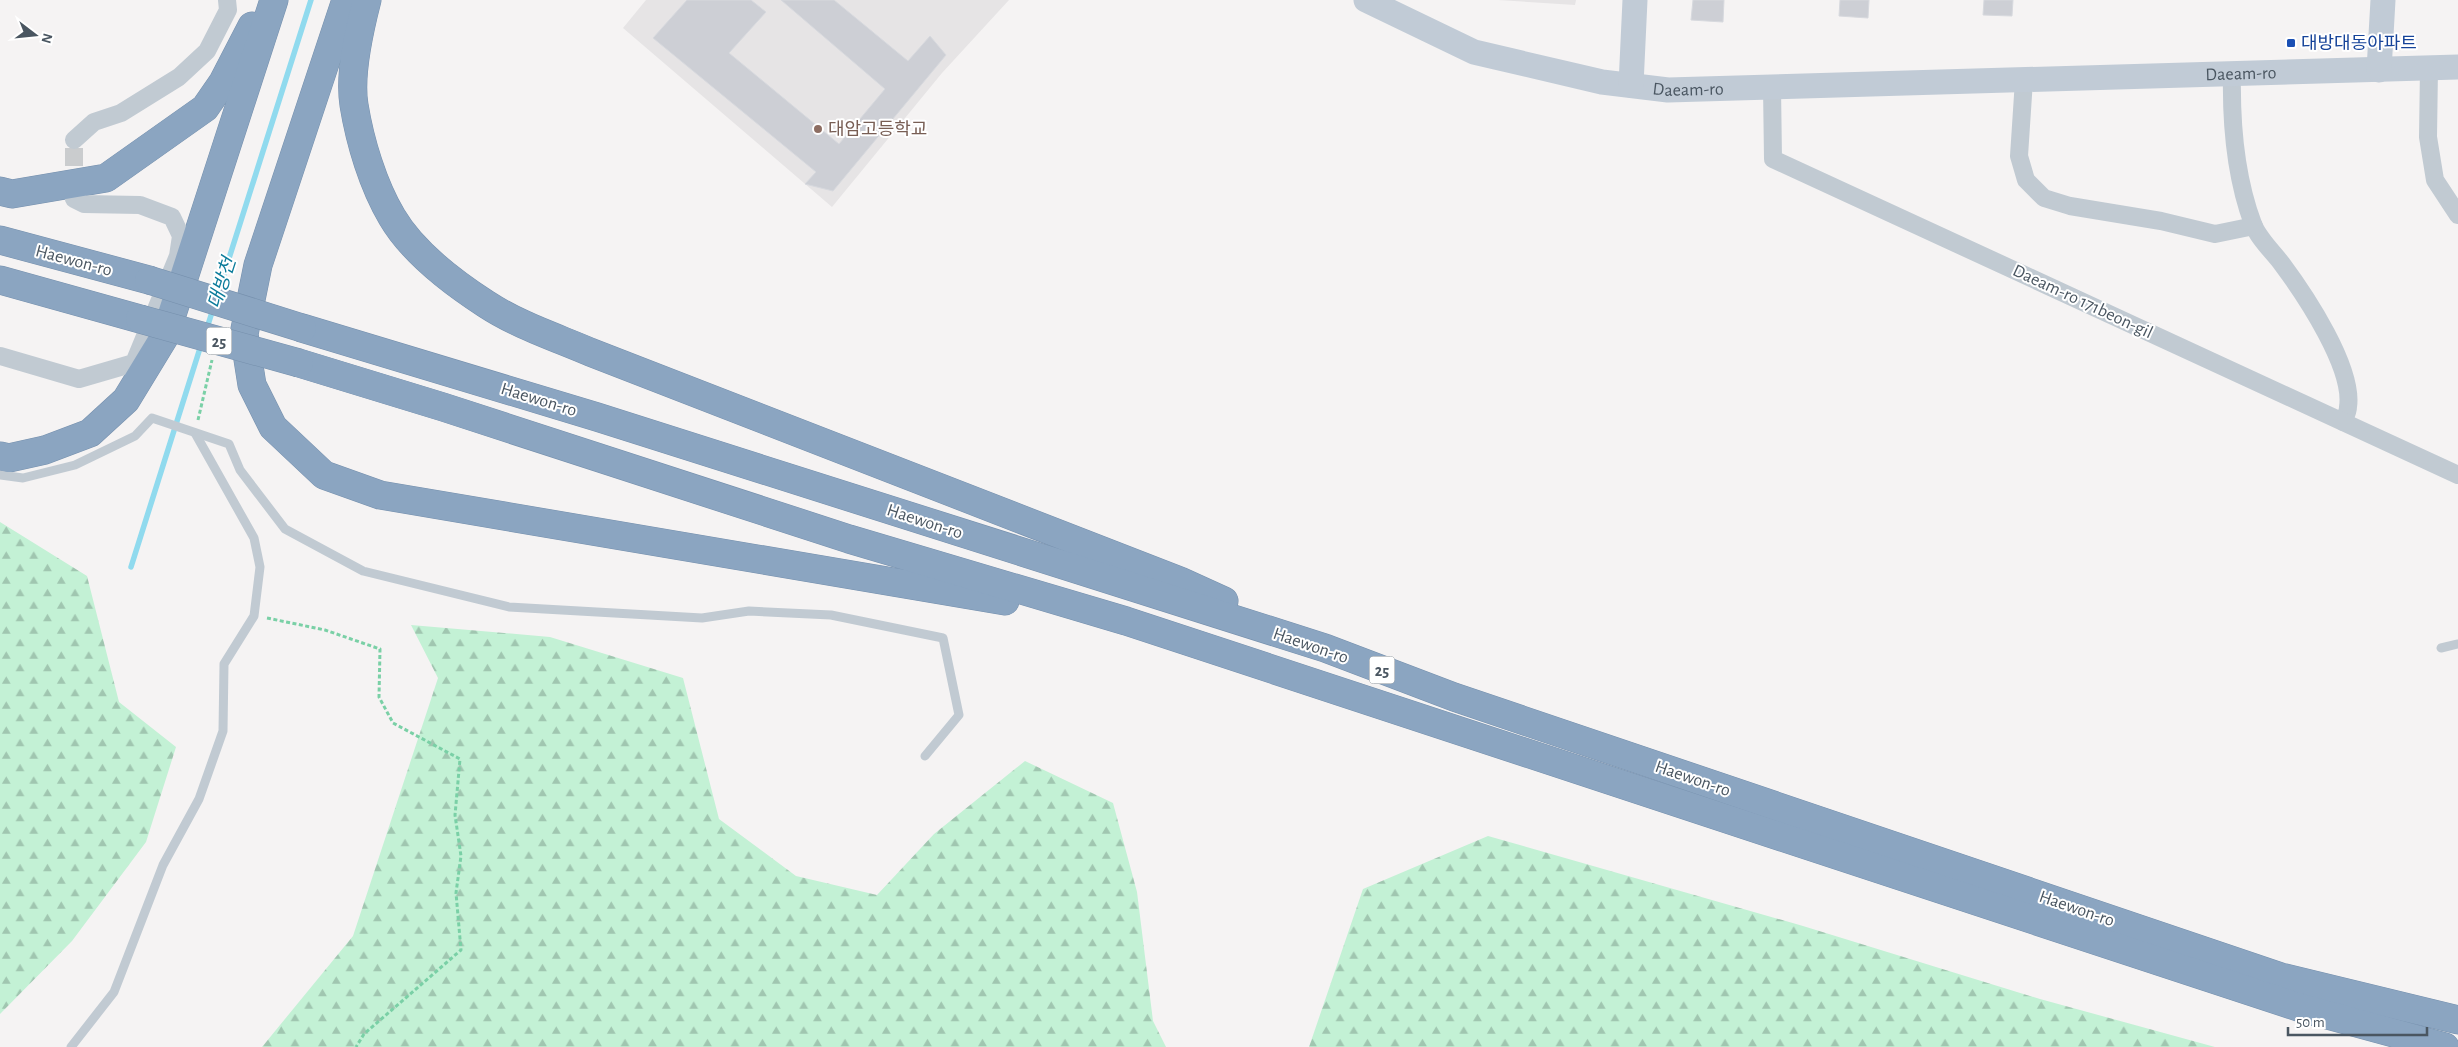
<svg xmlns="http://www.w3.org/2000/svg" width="2458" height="1047" viewBox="0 0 2458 1047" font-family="'Alegreya Sans','Noto Sans KR',sans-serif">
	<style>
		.education { fill: #e6e4e5 }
		.forest { fill: url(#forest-firs) }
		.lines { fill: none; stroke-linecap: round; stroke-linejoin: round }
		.stream { stroke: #90daee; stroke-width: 5.5 }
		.building { fill: #cdcfd5; stroke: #d7d9de }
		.street-tunnel { stroke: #caccce; stroke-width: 18; stroke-dasharray: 18 9; stroke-linecap: butt }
		.highway-casing { stroke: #7690ad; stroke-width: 29 }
		.path { stroke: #7ad0a6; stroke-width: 3; stroke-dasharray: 4 2.5; stroke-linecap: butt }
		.lane { stroke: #c1cad2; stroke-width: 9 }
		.street { stroke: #c1cad2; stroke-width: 18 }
		.secondary { stroke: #c1cbd6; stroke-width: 25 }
		.highway { stroke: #8ba5c1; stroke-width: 28 }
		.highway-bridge-casing { stroke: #7690ad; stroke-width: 29; stroke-linecap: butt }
		.highway-bridge { stroke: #8ba5c1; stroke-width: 28 }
		.transit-dot { fill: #1a4fb4; stroke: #fff; stroke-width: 2 }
		.education-dot { fill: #8d6e63; stroke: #fff; stroke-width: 2 }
		.labels { text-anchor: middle; stroke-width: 4; stroke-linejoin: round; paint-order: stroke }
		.shield { fill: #fff; stroke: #808990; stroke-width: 1 }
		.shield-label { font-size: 16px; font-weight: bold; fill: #4a5661 }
		.transit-label { font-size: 18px; fill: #164399; stroke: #fff; text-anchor: start }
		.street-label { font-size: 18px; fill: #4a5661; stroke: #fff }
		.education-label { font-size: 18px; fill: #785e54; stroke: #fff; text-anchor: start }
		.water-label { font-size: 19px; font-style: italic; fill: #0c7c9b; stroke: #fff }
	</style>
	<defs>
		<pattern id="forest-firs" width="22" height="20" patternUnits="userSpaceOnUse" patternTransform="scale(1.25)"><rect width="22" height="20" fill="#c3f1d5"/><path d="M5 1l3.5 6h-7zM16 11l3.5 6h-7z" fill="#a0c6b0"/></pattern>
	</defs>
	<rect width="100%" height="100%" fill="#f5f3f3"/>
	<g class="education">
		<polygon points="646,0 1009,0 942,73 832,207 623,28"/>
		<polygon points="1498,0 1576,0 1575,5"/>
	</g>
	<g class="forest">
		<polygon points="0,522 87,576 119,702 176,747 146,842 72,941 0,1014"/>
		<polygon points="411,625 550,637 683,678 719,819 796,876 877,895 934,834 1025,761 1113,803 1137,892 1153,1021 1166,1047 262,1047 353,936 438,678"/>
		<polygon points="1488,836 1803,926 2040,999 2215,1047 1309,1047 1363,889"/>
	</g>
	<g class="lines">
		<g class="stream">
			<polyline points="218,293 311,0"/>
			<polyline points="206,331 214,306"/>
			<polyline points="131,567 201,345"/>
		</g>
	</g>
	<g class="building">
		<polygon points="687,0 751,0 766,12 729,53 839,144 885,89 781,0 834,0 908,61 930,36 946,55 833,191 805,184 816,172 653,38"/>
		<polygon points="1693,0 1724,0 1723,22 1691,20"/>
		<polygon points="1840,0 1869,0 1868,18 1839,16"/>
		<polygon points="1984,0 2013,0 2012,16 1983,15"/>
	</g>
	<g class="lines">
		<polyline class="street-tunnel" points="74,193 74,140"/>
		<defs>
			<g id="highway">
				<polyline points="346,0 258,265 244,334 252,385 273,427 324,475 380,495 1005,601"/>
				<path d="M367 0C359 31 349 74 354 105 360 142 373 185 392 217 413 253 452 282 486 304 518 325 555 337 590 352L1180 581 1224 601"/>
				<polyline points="0,191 12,194 106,178 205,108 223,82 252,26"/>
				<polyline points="0,240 149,280"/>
				<polyline points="0,280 140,319"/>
				<polyline points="302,328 597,417 1325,648 1454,697 2281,977 2458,1020"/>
				<polyline points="299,363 443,407 849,539 1126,621 2298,1007 2445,1047"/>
				<polyline points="0,456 9,458 45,450 90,433 126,400 165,336 274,0"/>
			</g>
		</defs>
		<use href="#highway" class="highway-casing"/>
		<g class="path">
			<polyline points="198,420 212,360"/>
			<polyline points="267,618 325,630 380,649 379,697 393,723 460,759 455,815 461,856 456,893 461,950 364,1034 356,1047"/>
		</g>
		<g class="lane">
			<polyline points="0,475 23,478 75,465 135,436 152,418 229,444 240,470 285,529 363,571 509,607 702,618 749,611 831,615 943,638 959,715 925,756"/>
			<polyline points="2441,648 2458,644"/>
			<polyline points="71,1047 114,992 163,865 199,799 223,731 224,664 254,616 260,567 254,538 195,433"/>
		</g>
		<g class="street">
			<polyline points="2429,68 2428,137 2435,180 2458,215"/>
			<path d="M2232 74C2231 125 2235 176 2253 224 2258 238 2273 252 2282 264 2305 295 2354 368 2348 407 2348 412 2345 417 2343 422"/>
			<polyline points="2024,80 2019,156 2026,180 2044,198 2070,206 2161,221 2215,234 2254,226"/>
			<polyline points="1772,87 1773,159 2458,475"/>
			<polyline points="74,140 94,122 121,113 179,77 207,51 228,10 227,0"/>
			<polyline points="0,356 79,379 134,363 178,256 181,236 172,217 140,205 84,204 74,199"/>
		</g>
		<g class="secondary">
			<path id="s1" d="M1366 0 1474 52 1602 82 1668 90 2458 67"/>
			<polyline points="2379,70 2383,0"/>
			<polyline points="1631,85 1635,0"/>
		</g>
		<use href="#highway" class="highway"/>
		<defs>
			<g id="highway-bridge">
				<polyline points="149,280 302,328"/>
				<polyline points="140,319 299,363"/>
			</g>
		</defs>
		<use href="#highway-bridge" class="highway-bridge-casing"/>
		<use href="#highway-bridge" class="highway-bridge"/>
	</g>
	<rect class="transit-dot" x="2286" y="38" width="10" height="10" rx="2.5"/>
	<circle class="education-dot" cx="818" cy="129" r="5"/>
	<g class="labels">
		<g class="shield">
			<rect x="206.5" y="327.5" width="25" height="27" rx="4"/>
			<rect x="1369.5" y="656.5" width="25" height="27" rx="4"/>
		</g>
		<g class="shield-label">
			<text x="219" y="347">25</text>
			<text x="1382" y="676">25</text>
		</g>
		<g class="transit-label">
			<text x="2301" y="49">대방대동아파트</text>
		</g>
		<g class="street-label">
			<text dy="6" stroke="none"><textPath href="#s1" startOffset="891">Daeam-ro</textPath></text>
			<text dy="6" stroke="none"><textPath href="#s1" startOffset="338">Daeam-ro</textPath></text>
			<text transform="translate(74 260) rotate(15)" y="6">Haewon-ro</text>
			<text transform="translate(2083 301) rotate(25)" y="6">Daeam-ro 171beon-gil</text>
			<text transform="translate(539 399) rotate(17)" y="6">Haewon-ro</text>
			<text transform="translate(925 521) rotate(18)" y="6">Haewon-ro</text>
			<text transform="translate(1311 645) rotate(19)" y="6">Haewon-ro</text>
			<text transform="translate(1693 778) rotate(19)" y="6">Haewon-ro</text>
			<text transform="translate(2077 908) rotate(19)" y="6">Haewon-ro</text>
		</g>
		<g class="education-label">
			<text x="828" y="135">대암고등학교</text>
		</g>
		<g class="water-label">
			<text transform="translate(221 283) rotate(-72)" y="7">대방천</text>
		</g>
	</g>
	<g transform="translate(35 35) rotate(106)" stroke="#ffffff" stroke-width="4" paint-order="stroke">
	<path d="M0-4L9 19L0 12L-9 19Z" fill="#4a5661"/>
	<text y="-8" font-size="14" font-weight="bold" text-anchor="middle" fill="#4a5661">N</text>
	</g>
	<path d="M2288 1027v8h139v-8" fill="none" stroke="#4a5661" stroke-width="2.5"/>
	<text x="2296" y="1027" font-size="15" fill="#4a5661" stroke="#ffffff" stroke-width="4" paint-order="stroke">50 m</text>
</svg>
